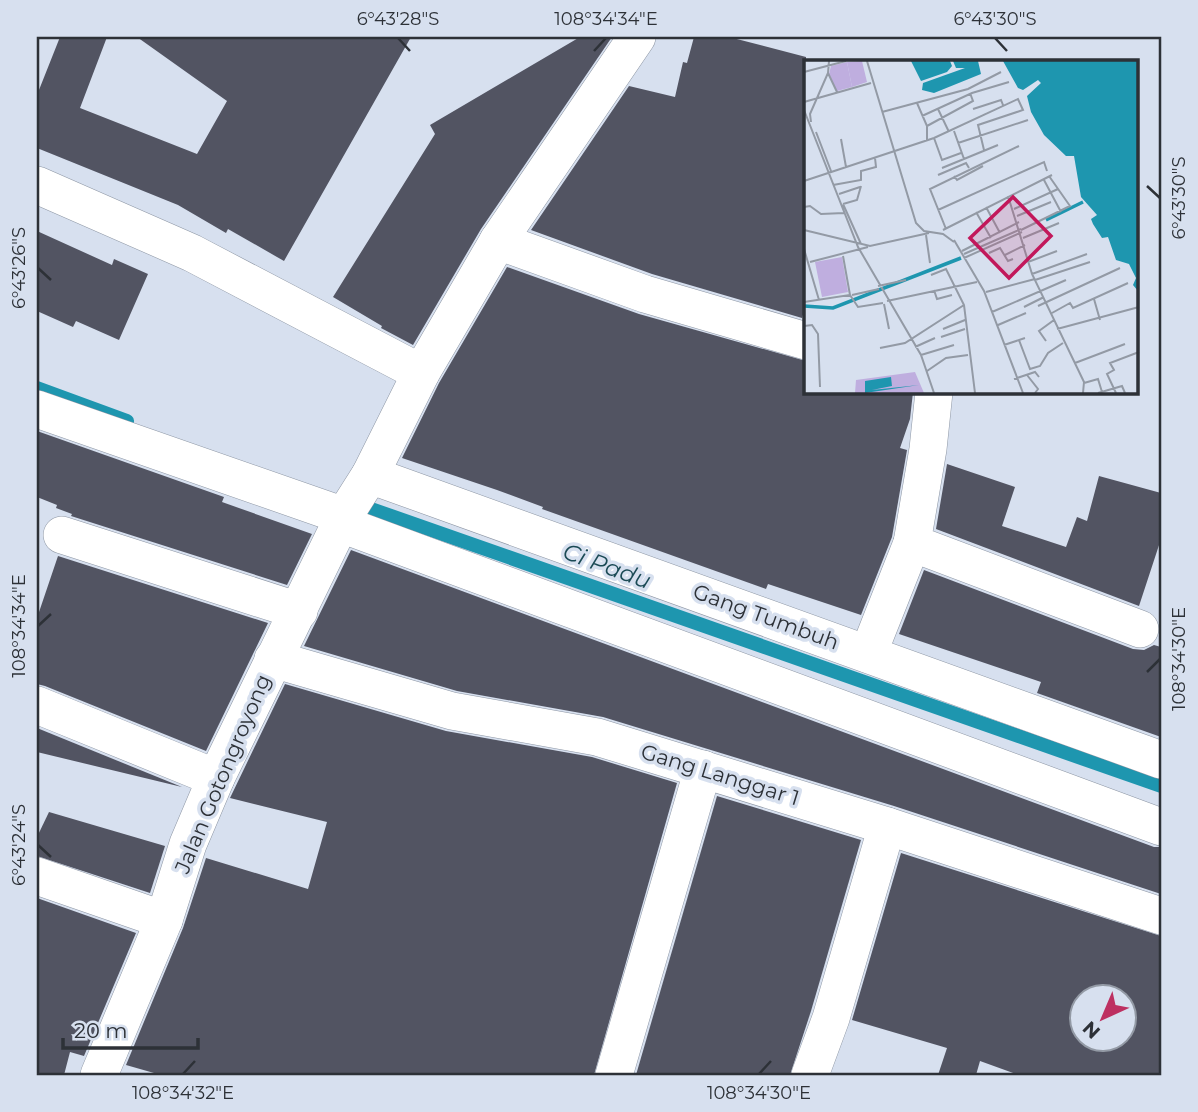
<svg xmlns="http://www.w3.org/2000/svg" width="1198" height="1112" viewBox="0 0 1198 1112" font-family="Montserrat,sans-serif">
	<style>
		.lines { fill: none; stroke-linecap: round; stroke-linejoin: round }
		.stream { stroke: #1e96af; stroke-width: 14 }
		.building { fill: #525462; fill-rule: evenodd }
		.minor-casing { stroke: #8d96a4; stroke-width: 38 }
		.minor { stroke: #fff; stroke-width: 37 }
		.ticks { fill: none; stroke: #2d3137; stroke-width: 2.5 }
		.labels { text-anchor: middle; stroke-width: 7; stroke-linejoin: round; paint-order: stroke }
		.street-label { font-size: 21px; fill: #2d3137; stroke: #d7e0ef }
		.water-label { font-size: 23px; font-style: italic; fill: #1b4a55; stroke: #d7e0ef }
		.inset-river { fill: none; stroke: #1e96af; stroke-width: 3.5 }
		.inset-road { fill: none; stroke: #939aa5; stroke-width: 2 }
		.view { fill: #c2185b; fill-opacity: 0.15; stroke: #c2185b; stroke-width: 3.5 }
		.inset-edge { fill: none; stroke: #2d3137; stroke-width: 3.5 }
		.neatline { fill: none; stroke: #2d3137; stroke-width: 2.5 }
		.ticks-label { font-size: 18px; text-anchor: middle; fill: #2d3137 }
	</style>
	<rect width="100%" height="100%" fill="#d7e0ef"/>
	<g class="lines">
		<g class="stream">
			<polyline points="37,388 127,421"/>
			<polyline points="354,503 1161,786"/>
		</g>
	</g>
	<g class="building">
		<polygon points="60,37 107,37 80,108 197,154 227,101 137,37 411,37 284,261 228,229 226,233 178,205 37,148 37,95"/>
		<polygon points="580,37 612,37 481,229 413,345 381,328 382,326 333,297 435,134 430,125"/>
		<polygon points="694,37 729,37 806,57 806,304 802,318 652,274 531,230 629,86 675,97 683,62 687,63"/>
		<polygon points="37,231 112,265 114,259 148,274 119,340 76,321 73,327 37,311"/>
		<polygon points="507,267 639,314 806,361 806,392 913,392 910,419 900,448 907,450 892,537 861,615 768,584 766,589 542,509 543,507 497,490 402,458 439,383"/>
		<polygon points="37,431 224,497 222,502 312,534 287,585 71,516 72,514 56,508 57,505 37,497"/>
		<polygon points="947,464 1015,487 1002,526 1066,547 1077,517 1087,521 1099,476 1161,493 1161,539 1139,606 936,529"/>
		<polygon points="351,550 1154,847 1161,847 1161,894 894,806 603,717 457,691 304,646"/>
		<polygon points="58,556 268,623 206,751 45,686 37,684 37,618"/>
		<polygon points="924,570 1133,649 1144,650 1154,645 1161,647 1161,737 1037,693 1041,682 899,634"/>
		<polygon points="285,684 446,731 592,757 677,783 594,1075 161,1075 126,1065 183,928 206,858 308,889 327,822 230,798"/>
		<polygon points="37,728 182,787 37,752"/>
		<polygon points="717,796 861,840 811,1011 790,1075 636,1075"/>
		<polygon points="49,812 165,846 150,893 37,856 37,837"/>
		<path d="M901 853 1161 936V1075H1019L980 1061 976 1075H938L947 1048 852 1020ZM1082 997H1124V1039H1082Z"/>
		<polygon points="37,898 136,933 84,1056 70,1052 64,1075 37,1075"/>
	</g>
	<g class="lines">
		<defs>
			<g id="minor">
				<polyline points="37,185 192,253 421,373"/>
				<polyline points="498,241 645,294 806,341"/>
				<polyline points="934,392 928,449 912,543 1140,629"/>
				<polyline points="37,409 344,516"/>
				<polyline points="370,475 1161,760"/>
				<polyline points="341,524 1161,827"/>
				<polyline points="62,535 299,611"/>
				<polyline points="868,654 912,543"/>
				<polyline points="273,659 452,711 597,737 887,826 1161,916"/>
				<polyline points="37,705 216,778"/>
				<polyline points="37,876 164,920"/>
				<polyline points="99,1075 164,920 188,844 216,778 344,516 370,475 421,373 498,241 637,37"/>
				<polyline points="614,1075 703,769"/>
				<polyline points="810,1075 831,1018 887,826"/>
			</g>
		</defs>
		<use href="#minor" class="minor-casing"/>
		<use href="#minor" class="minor"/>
	</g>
	<path class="ticks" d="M398 38 410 51M995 38 1007 51M594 51 606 38M1147 186 1160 198M38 268 51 280M38 626 51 614M1147 672 1160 659M38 845 51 857M183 1074 195 1061M759 1074 771 1061"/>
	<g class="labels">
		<g class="street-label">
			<text transform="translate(766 617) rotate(20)" y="7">Gang Tumbuh</text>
			<text transform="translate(223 774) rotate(-67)" y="7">Jalan Gotongroyong</text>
			<text transform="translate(720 775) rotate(17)" y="7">Gang Langgar 1</text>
		</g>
		<g class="water-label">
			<text transform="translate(607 566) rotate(20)" y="8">Ci Padu</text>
		</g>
	</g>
	<g transform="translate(804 60)">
		<rect width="334" height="334" fill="#d7e0ef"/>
		<path d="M43 2 48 27 33 31 25 14 27 6ZM38 197 44 232 18 237 11 202ZM111 312 120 333H51L52 320Z" fill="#bfaedf"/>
		<path d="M58 1 63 22 48 27 43 2Z" fill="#bfaedf"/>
		<path d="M107 1H146L148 6 143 12 117 21ZM149 1H174L177 14 130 33 118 30 119 23 161 8H152ZM199 1H334V231L329 225 332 218 325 204 312 200 304 177 298 178 289 164 287 159 293 155 277 137 270 96H262L240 75 227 52 223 36 237 23 234 20 219 30 214 28ZM87 317 88 326 68 330 115 325 61 333V321Z" fill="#1e96af"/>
		<path class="inset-river" d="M242 160 279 142M0 246 29 248 157 198"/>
		<path class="inset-road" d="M63 1 112 163 120 171 139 174 150 182M0 12 42 1M24 13 33 32M0 42 67 23M113 43 123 66V80M134 49 145 72M169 49 197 40 199 45M0 50 54 187 117 295 130 333M78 52 164 29 197 12M118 56 168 33 205 22M7 62 6 54 24 13 25 1M123 66 169 41 166 33M150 71 160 99M12 72 27 111M130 78 138 100 157 93M37 79 42 107M154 83 224 60M138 108 194 85M134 115 162 103 165 108M150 116 153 120 179 106M240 120 257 152M0 121 130 78 214 39 219 50 174 65 180 90M29 125 57 120V111L72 107 71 98M35 134 56 127M204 136 228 214 280 322 279 333M39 144 57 184M39 144 53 140 57 126M0 147 6 146 17 154 40 153M182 147 196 173M210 149 254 129M134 150 240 102 243 111M172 152 187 178M213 156 247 142M142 169 126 129 215 86M0 170 66 186 125 173M139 170 248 115M217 170 266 146 245 116M122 175 126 203M219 178 255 163M150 180 180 231 219 333M0 189 15 240M158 191 215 162M185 193 196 188 204 201 209 199M160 194 217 169M201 195 221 185M160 198 218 172M6 202 64 187M224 202 253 191M228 214 283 194M127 215 142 209 160 245 171 333M231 220 286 202M74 226 102 220M130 230 133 239 148 235M182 232 231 219M46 235 54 247 79 243M48 235 75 229M290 239 296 260M83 241 173 222M0 242 46 235 39 196M80 244 85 269M234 246 316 208M220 247 240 237M188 252 262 220M248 253 266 243 269 248 324 223M194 265 222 253M0 266 8 265 14 274 16 327M139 269 161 260M253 269 335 247M137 277 161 269M215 280 226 309 236 306 244 293 259 283M242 281 235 271 250 260M200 285 221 278M111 287 131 278M76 288 101 283 160 245M117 295 150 285M271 303 321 284M123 311 142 298 164 295M223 315 234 329 231 333M210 319 231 312 235 317M280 323 294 319 298 332M294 333 318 326 321 333M312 333 303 314 310 310 306 303 335 292"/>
		<path class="view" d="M209 137 247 176 205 218 166 178Z"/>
		<rect width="334" height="334" class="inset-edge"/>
	</g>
	<rect width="1198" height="1112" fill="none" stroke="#d7e0ef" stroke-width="77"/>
	<g transform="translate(1103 1018) rotate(224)"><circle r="33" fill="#d7e0ef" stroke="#939aa5" stroke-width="2"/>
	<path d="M0-5L12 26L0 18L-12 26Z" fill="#bd3061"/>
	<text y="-10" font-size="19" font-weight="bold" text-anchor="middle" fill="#2d3137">N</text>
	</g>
	<path d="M63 1038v10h135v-10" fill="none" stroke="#2d3137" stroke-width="3.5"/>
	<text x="74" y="1038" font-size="21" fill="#2d3137" stroke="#d7e0ef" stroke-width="5" paint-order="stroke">20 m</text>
	<rect x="38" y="38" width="1122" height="1036" class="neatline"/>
	<g class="ticks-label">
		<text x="398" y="25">6°43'28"S</text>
		<text x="606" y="25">108°34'34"E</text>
		<text x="995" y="25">6°43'30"S</text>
		<text transform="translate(1179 198) rotate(-90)" y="6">6°43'30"S</text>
		<text transform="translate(19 268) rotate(-90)" y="6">6°43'26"S</text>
		<text transform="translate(19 626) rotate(-90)" y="6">108°34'34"E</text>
		<text transform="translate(1179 659) rotate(-90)" y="6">108°34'30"E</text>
		<text transform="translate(19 845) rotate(-90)" y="6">6°43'24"S</text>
		<text x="183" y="1099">108°34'32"E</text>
		<text x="759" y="1099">108°34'30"E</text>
	</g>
</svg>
